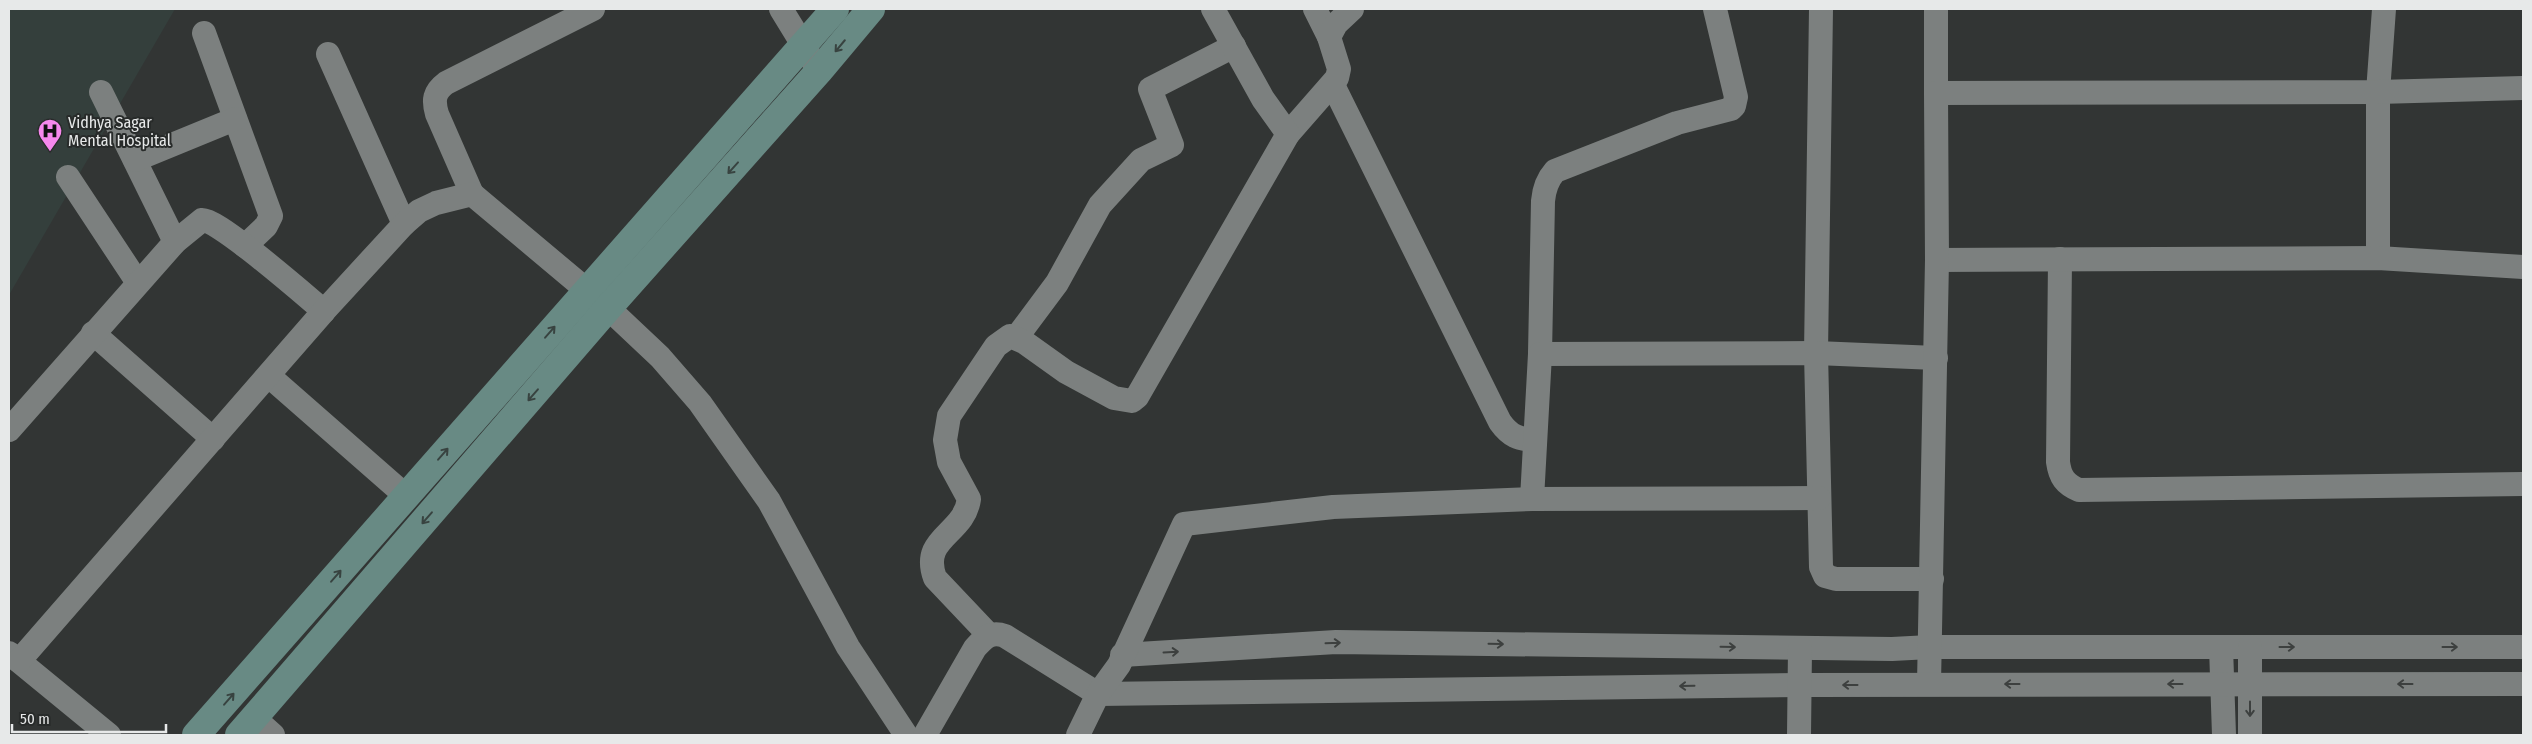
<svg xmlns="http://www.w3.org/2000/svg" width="2532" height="744" viewBox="0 0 2532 744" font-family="'Fira Sans Condensed',sans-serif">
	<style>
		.built { fill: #343f3c }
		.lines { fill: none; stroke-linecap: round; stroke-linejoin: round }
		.street { stroke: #7c807f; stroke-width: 24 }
		.secondary { stroke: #688a84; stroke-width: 28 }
		.oneway { stroke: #384340 }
		.oneway2 { stroke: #3d403f }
		.labels { text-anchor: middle; stroke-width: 4; stroke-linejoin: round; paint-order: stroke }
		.poi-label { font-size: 16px; fill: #e7e9e9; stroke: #282b2a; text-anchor: start }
	</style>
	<rect width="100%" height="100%" fill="#323534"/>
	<polygon class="built" points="9,9 175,9 9,295"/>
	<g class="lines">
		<g class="street">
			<polyline points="781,9 819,71"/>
			<polyline points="1315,9 1329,37"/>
			<polyline points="1821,9 1816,353 1821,567 1825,576 1836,579 1932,579"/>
			<polyline points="1936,9 1936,93"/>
			<polyline points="204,33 271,216 266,226 245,246"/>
			<polyline points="328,54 404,224"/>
			<path d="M1333 85 1500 422C1510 436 1518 439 1535 440"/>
			<polyline points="101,92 175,242"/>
			<polyline points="1288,134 1337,78 1339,69 1329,37 1336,24 1352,9"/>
			<polyline points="135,160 235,119"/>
			<polyline points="68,177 138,283"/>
			<path d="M472 194 437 114C433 100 434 92 446 83L593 9"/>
			<polyline points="2378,258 2378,92 2384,9"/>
			<path d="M2060 259 2058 462C2060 477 2065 484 2079 490L2523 484"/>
			<polyline points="1937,260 2378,258 2523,267"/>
			<polyline points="93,333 213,439"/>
			<polyline points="1016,338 1057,283 1100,205 1141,160 1172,145 1150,89 1234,46"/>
			<path d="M1540 354 1543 201C1544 189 1547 180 1555 171L1677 123 1731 109 1734 106 1736 97 1715 9"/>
			<polyline points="269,376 406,496"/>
			<path d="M9 430 175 242 202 220C217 218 307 297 324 311"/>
			<polyline points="1532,499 1540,354 1816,353 1936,358"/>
			<path d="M989 635 935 578C920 537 964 535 969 499L949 462 945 440 949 416 996 346 1010 336 1024 342 1066 372 1114 398 1132 401 1137 397 1288 134 1263 99 1213 9"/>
			<polyline points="2221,647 2224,735"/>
			<polyline points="9,653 109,735"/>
			<polyline points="1122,655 1336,642 1892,649 1930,647 2523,647"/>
			<polyline points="19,661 324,311 404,224 419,211 436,203 472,194 608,308 660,357 700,403 769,501 848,647 906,735"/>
			<polyline points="1929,684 1937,260 1936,93 2378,92 2523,88"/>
			<polyline points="254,718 273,735"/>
			<path d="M925 735 975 648C985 637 991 631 1005 636L1098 694 1800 685 2523 684"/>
			<polyline points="1078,735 1098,694 1119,665 1184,524 1333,507 1532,499 1819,498"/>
			<polyline points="1799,735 1800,648"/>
			<polyline points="2250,735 2250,647"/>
		</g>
		<g class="secondary">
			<polyline points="196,735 835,9"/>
			<polyline points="239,735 608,308 819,71 871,9"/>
		</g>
	</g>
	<defs><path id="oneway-shaft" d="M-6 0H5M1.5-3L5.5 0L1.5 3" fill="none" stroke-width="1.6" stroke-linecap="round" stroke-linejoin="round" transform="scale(1.25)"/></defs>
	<g class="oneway">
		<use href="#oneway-shaft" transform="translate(840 46) rotate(130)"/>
		<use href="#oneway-shaft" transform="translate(733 168) rotate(132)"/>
		<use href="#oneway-shaft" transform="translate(550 332) rotate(-49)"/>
		<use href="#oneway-shaft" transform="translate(533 395) rotate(131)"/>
		<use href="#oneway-shaft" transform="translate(443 454) rotate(-49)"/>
		<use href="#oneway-shaft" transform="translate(427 518) rotate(131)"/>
		<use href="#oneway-shaft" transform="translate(336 576) rotate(-49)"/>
		<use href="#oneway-shaft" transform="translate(229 699) rotate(-49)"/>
	</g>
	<g class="oneway2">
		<use href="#oneway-shaft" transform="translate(1333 643) rotate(-2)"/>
		<use href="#oneway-shaft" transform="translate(1496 644) rotate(1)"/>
		<use href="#oneway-shaft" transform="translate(1728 647) rotate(1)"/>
		<use href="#oneway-shaft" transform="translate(2287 647)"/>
		<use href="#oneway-shaft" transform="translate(2450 647)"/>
		<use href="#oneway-shaft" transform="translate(1171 652) rotate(-3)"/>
		<use href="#oneway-shaft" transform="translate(2012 684) rotate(180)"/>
		<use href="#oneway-shaft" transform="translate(2175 684) rotate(180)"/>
		<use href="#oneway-shaft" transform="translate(2405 684) rotate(-180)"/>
		<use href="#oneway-shaft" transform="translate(1850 685) rotate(180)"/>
		<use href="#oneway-shaft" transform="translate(1687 686) rotate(179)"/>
		<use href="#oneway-shaft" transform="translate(2250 709) rotate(90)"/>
	</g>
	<defs>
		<symbol id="hospital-pin" viewBox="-11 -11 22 30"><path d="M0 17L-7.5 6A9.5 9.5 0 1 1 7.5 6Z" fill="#f688ed" stroke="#282b2a"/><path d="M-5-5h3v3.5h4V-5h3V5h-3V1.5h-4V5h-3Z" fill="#111"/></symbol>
	</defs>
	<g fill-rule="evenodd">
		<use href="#hospital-pin" x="36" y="117" width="28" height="38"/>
	</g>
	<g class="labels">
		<g class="poi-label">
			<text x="68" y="128">Vidhya Sagar<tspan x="68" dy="18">Mental Hospital</tspan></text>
		</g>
	</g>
	<rect width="2532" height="744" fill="none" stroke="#e7e9e9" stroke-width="20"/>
	<path d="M12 724v8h154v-8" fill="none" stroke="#e7e9e9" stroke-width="2.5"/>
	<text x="20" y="724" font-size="15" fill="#e7e9e9" stroke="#282b2a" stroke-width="4" paint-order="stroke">50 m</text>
</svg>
